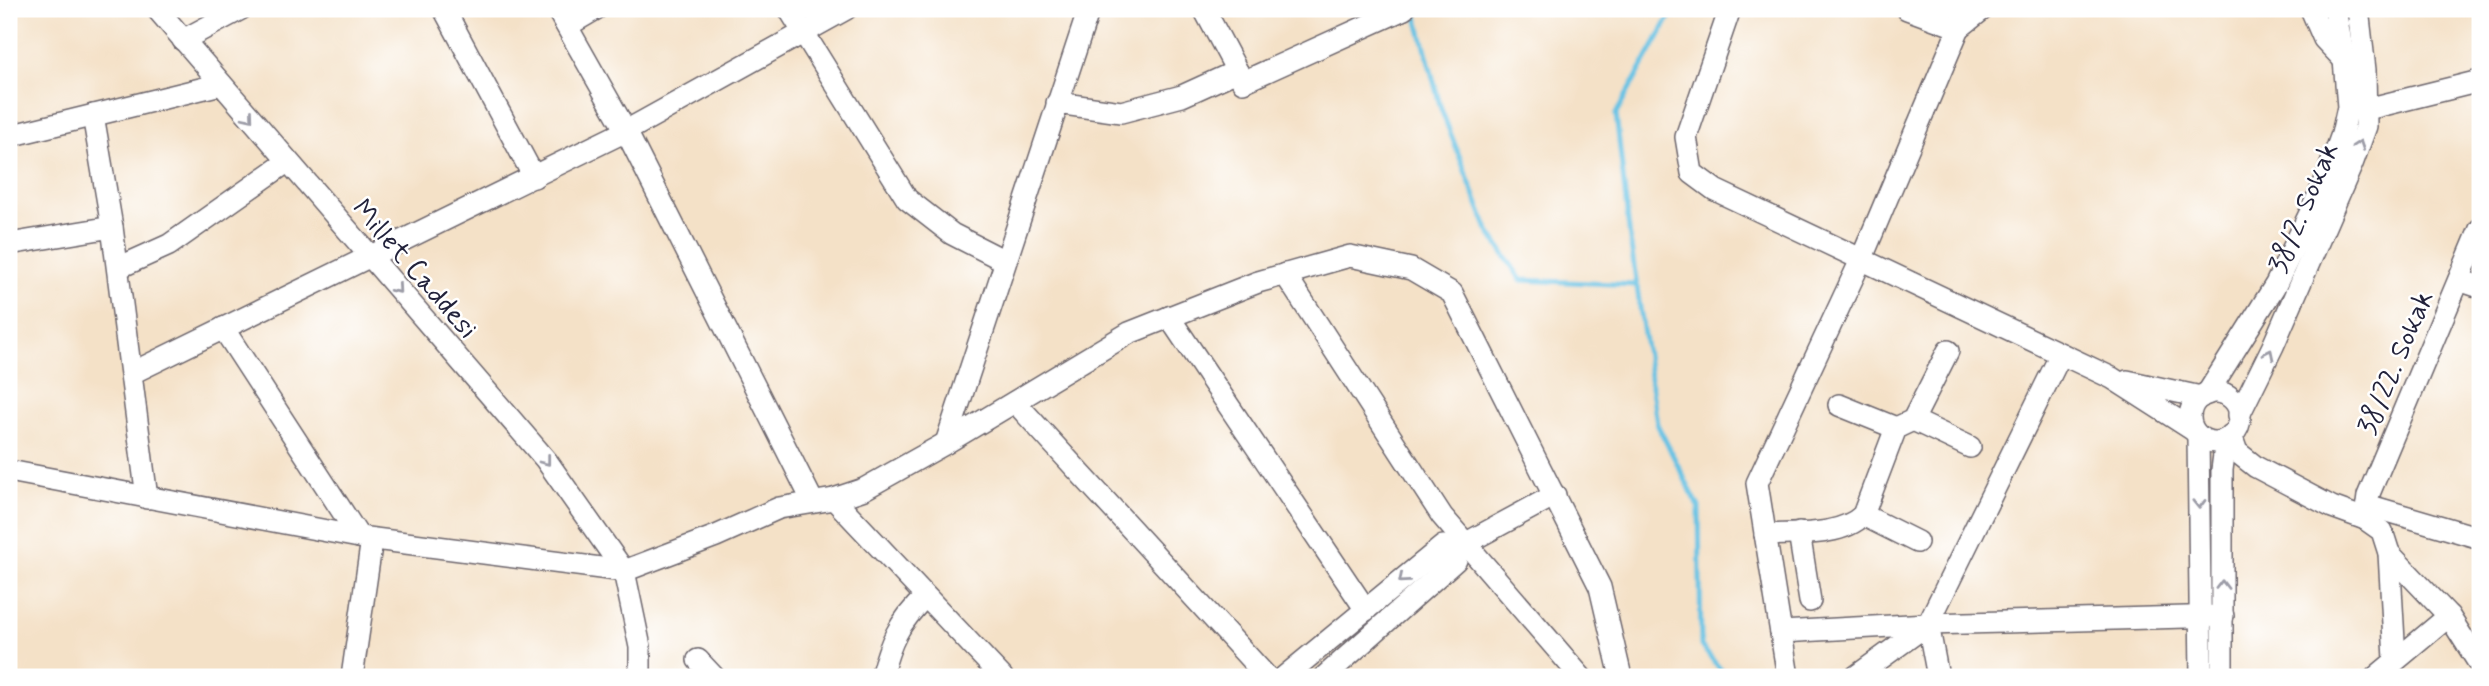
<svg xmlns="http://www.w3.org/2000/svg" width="2489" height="686" viewBox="0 0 2489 686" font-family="Mynerve,sans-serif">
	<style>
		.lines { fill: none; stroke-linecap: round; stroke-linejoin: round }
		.stream { stroke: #66c2e4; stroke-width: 5 }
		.minor-casing { stroke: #6c656c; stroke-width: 24 }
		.minor { stroke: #fff; stroke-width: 21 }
		.oneway { stroke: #9c9ca7 }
		.labels { text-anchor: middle; stroke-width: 5; stroke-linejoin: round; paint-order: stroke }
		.street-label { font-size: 28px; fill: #22223b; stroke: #fff }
	</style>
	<rect width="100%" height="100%" fill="#fff"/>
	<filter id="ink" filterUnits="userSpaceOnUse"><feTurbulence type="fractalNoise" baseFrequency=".0143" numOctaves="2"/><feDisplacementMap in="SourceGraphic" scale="14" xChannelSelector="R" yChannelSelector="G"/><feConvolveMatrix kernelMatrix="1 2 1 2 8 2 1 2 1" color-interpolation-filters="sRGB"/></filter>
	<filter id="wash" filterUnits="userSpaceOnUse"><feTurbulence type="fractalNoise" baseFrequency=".00686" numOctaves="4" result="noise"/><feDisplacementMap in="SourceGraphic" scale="28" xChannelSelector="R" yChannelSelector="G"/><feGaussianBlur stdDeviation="1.57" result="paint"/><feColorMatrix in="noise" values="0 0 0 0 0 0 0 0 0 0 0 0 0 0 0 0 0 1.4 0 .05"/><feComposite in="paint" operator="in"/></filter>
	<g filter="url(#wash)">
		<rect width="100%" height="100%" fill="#f4e1c7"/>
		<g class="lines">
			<g class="stream">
				<polyline points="1415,9 1441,109 1488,230 1521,280 1637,285"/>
				<polyline points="1674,9 1616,114 1630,239 1657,424 1699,507 1701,646 1727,677"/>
			</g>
		</g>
	</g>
	<g filter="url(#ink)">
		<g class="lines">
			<defs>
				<g id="minor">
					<polyline points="157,9 546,460 624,571 640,647 640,677"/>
					<polyline points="444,9 534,177"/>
					<polyline points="557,9 626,131 846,9"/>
					<polyline points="789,9 907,199 952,234 1005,261"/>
					<polyline points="1204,9 1243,82 1404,9"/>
					<polyline points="1730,9 1686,137 1692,173 1715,190 2112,378 2193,430"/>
					<polyline points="1907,9 1959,28 1983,9"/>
					<polyline points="2311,9 2324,39 2344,60"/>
					<polyline points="567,26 596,9"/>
					<polyline points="183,40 241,9"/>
					<polyline points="1057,103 1121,112 1182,96 1237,71"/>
					<polyline points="2353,108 2367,109 2480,81"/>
					<polyline points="93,115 112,227"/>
					<polyline points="9,136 221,84"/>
					<polyline points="9,244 112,227 147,498"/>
					<polyline points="118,268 169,245 287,162"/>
					<polyline points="1285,274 1442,516 1581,677"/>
					<polyline points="2459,280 2480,287"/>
					<polyline points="1169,317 1366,610"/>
					<polyline points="223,328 359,537"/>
					<polyline points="132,373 626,131 813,502"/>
					<polyline points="2127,381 2201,397"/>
					<circle cx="2215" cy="417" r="25"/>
					<polyline points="2207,394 2276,284 2324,184 2342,134 2348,107 2344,60 2335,9"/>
					<polyline points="1015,402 1267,677"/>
					<polyline points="1839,405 1896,428"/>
					<polyline points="2239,415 2273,346 2352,164 2366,126 2365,70 2358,9"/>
					<polyline points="1913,420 1970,447"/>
					<polyline points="2231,435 2237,452 2256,467 2332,507 2365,519 2382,531 2389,553 2395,659"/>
					<polyline points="2198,436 2201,677"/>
					<polyline points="946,443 1089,9"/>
					<polyline points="9,471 359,537 624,571 716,536 779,508 834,499 864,489 946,443 1129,333 1258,282 1350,256 1411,269 1452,293 1600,587 1621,677"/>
					<polyline points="834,499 1002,677"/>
					<polyline points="2367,505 2480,538"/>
					<polyline points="1863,515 1917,542"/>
					<polyline points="2365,519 2368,496 2480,229"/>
					<polyline points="1799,533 1810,601"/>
					<path d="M1765 535C1795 533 1841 537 1863 515L1896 428 1913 420 1948 351"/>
					<polyline points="2389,553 2449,616 2480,665"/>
					<polyline points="1781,632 1928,624"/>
					<polyline points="698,660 714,677"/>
					<polyline points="352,677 372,539"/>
					<path d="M881 677C890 642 899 622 925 597"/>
					<polyline points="1284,677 1443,546 1459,547 1555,495"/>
					<polyline points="1324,677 1456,560 1459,547"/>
					<polyline points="1788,677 1757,483 1861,260 1959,28 1964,9"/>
					<polyline points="1855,677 1928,624 2223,616"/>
					<polyline points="1938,677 1928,624 2061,354"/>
					<polyline points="2222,677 2222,470 2226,439"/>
					<polyline points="2376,677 2449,616"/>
				</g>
			</defs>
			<use href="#minor" class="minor-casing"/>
			<use href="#minor" class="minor"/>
		</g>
		<defs><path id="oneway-chevron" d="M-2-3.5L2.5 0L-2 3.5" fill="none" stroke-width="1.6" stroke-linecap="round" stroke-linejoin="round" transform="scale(1.75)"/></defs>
		<g class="oneway">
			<use href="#oneway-chevron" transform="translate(249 117) rotate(50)"/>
			<use href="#oneway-chevron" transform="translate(2359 145) rotate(-71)"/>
			<use href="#oneway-chevron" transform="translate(397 289) rotate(49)"/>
			<use href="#oneway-chevron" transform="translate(2269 354) rotate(-64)"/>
			<use href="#oneway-chevron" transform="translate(546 461) rotate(52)"/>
			<use href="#oneway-chevron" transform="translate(2199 504) rotate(89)"/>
			<use href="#oneway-chevron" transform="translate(1403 579) rotate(140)"/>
			<use href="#oneway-chevron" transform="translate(2222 585) rotate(-90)"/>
		</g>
	</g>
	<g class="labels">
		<g class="street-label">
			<text transform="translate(2302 207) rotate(-67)" y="10">38/2. Sokak</text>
			<text transform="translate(416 268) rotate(49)" y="10">Millet Caddesi</text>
			<text transform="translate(2394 362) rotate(-67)" y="10">38/22. Sokak</text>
		</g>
	</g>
	<rect width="2489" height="686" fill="none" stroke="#fff" stroke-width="35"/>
</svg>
